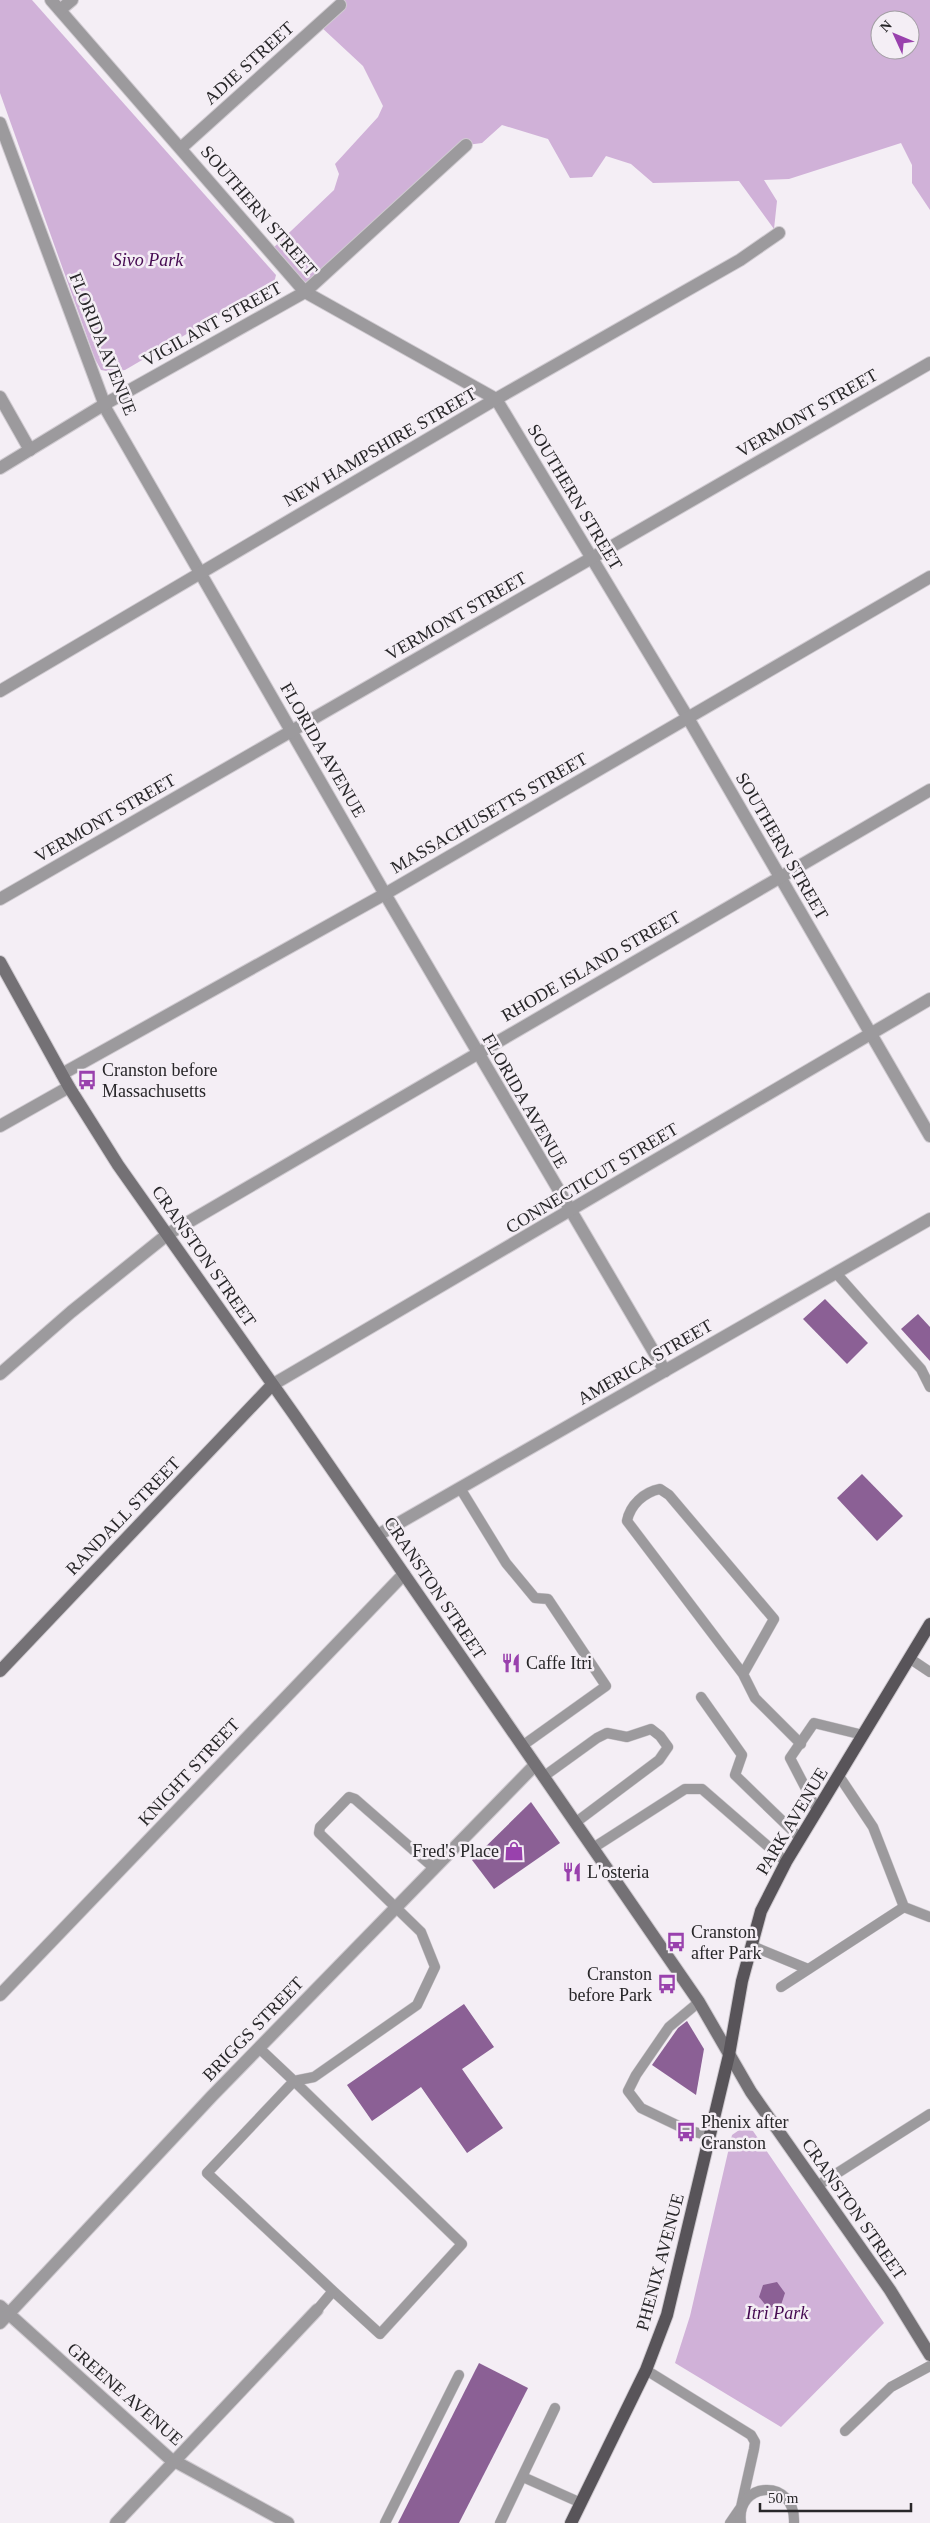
<svg xmlns="http://www.w3.org/2000/svg" width="930" height="2523" viewBox="0 0 930 2523" font-family="Georgia,serif">
	<style>
		.green { fill: #d0b1d8; fill-rule: evenodd }
		.building { fill: #8b6095 }
		.lines { fill: none; stroke-linecap: round; stroke-linejoin: round }
		.lane-casing { stroke: #cfcad0; stroke-width: 11 }
		.street-casing { stroke: #cfcad0; stroke-width: 14 }
		.secondary-casing { stroke: #cfcad0; stroke-width: 14 }
		.primary-casing { stroke: #cfcad0; stroke-width: 14 }
		.lane { stroke: #9c9a9d; stroke-width: 10 }
		.street { stroke: #9c9a9d; stroke-width: 12 }
		.secondary { stroke: #747175; stroke-width: 12 }
		.primary { stroke: #585459; stroke-width: 12 }
		.labels { text-anchor: middle; stroke-width: 5; stroke-linejoin: round; paint-order: stroke }
		.street-label { font-size: 18px; fill: #282729; stroke: #f4eef5 }
		.park-label { font-size: 18px; font-style: italic; fill: #450a51; stroke: #f4eef5 }
		.poi-label { font-size: 18px; fill: #282729; stroke: #f4eef5; text-anchor: start }
	</style>
	<rect width="100%" height="100%" fill="#f4eef5"/>
	<g class="green">
		<polygon points="0,0 32,0 276,275 274,283 125,370 111,372 101,370 95,359 0,93"/>
		<path d="M338 0H930V210L912 183V165L901 143 789 179 764 180 777 201 774 229 739 181 653 183 631 164 606 156 592 177 570 178 548 139 502 125 482 143 467 145 308 288 271 250 334 190 339 174 335 164 378 117 383 106 363 66 320 26ZM880 20H910V50H880Z"/>
		<polygon points="742,2128 753,2131 884,2323 781,2427 675,2363 690,2316 732,2135"/>
	</g>
	<g class="building">
		<polygon points="825,1299 868,1343 847,1364 803,1319"/>
		<polygon points="918,1314 930,1327 930,1361 901,1329"/>
		<polygon points="862,1474 903,1516 877,1541 837,1498"/>
		<polygon points="531,1802 560,1843 494,1889 472,1860"/>
		<polygon points="464,2004 494,2047 462,2069 503,2128 467,2153 421,2087 372,2121 347,2085"/>
		<polygon points="687,2021 704,2049 696,2095 652,2065 678,2028"/>
		<polygon points="777,2282 785,2293 781,2305 768,2308 759,2297 763,2285"/>
		<polygon points="479,2363 528,2388 459,2523 398,2523"/>
	</g>
	<g class="lines">
		<defs>
			<g id="lane">
				<polyline points="836,1273 921,1369 930,1387"/>
				<polyline points="460,1488 506,1563 535,1598 548,1599 606,1686 522,1746"/>
				<polyline points="909,1658 930,1672"/>
				<path d="M743 1674 774 1619 669 1495 660 1489C644 1492 630 1505 627 1521L743 1674 755 1698 801 1744"/>
				<polyline points="701,1697 742,1755 735,1775 800,1838"/>
				<polyline points="839,1776 873,1827 904,1907 930,1917"/>
				<polyline points="543,1777 597,1738 607,1733 627,1737 651,1729 660,1736 668,1747 659,1760 575,1823"/>
				<polyline points="817,1810 790,1758 814,1723 863,1735"/>
				<polyline points="593,1848 685,1789 702,1789 786,1862"/>
				<polyline points="752,1946 808,1969"/>
				<polyline points="781,1987 904,1907"/>
				<polyline points="699,2002 669,2027 636,2075 628,2091 641,2108 687,2130 710,2136"/>
				<polyline points="259,2048 294,2081 314,2077 417,2005 435,1967 421,1932 319,1833 320,1827 349,1797 355,1799 434,1868"/>
				<polyline points="817,2186 930,2114"/>
				<polyline points="317,2310 333,2291 380,2334 462,2244 294,2081 207,2173 333,2291"/>
				<polyline points="646,2370 751,2435 755,2442 754,2449 741,2507 730,2523"/>
				<polyline points="845,2431 891,2387 930,2366"/>
				<polyline points="523,2477 581,2503"/>
				<polyline points="385,2523 459,2375"/>
				<polyline points="500,2523 555,2408"/>
				<path d="M741 2523C735 2481 796 2477 794 2523"/>
			</g>
			<g id="street">
				<polyline points="51,0 305,292 496,399 688,718 930,1136"/>
				<polyline points="60,10 72,0"/>
				<polyline points="0,123 107,411 385,894 665,1371"/>
				<polyline points="181,148 340,5"/>
				<polyline points="0,397 30,450"/>
				<polyline points="0,468 105,404 305,292 466,145"/>
				<polyline points="0,691 496,399 740,260 779,233"/>
				<polyline points="0,899 930,363"/>
				<polyline points="62,1074 385,894 930,577"/>
				<polyline points="0,1126 69,1087"/>
				<polyline points="0,1374 71,1312 168,1234 930,790"/>
				<polyline points="272,1385 930,999"/>
				<polyline points="378,1535 930,1219"/>
				<polyline points="0,1995 404,1574"/>
				<polyline points="0,2306 169,2458 288,2523"/>
				<polyline points="0,2323 212,2096 535,1765"/>
				<polyline points="116,2523 317,2310"/>
			</g>
			<g id="secondary">
				<polyline points="0,962 69,1087 118,1165 295,1416 699,2002 751,2092 890,2290 930,2355"/>
				<polyline points="0,1671 272,1385"/>
			</g>
			<polyline id="primary" points="571,2523 646,2370 667,2315 729,2055 742,1981 761,1911 786,1862 930,1624"/>
		</defs>
		<use href="#lane" class="lane-casing"/>
		<use href="#street" class="street-casing"/>
		<use href="#secondary" class="secondary-casing"/>
		<use href="#primary" class="primary-casing"/>
		<use href="#lane" class="lane"/>
		<use href="#street" class="street"/>
		<use href="#secondary" class="secondary"/>
		<use href="#primary" class="primary"/>
	</g>
	<defs>
		<symbol id="bus-bare" viewBox="-9 -9 18 18"><path d="M-5-6H5V4H4V6H2V4H-2V6H-4V4H-5ZM-3.5-4V0h7V-4ZM-3.5 1.2v1.5H-2V1.2ZM2 1.2v1.5H3.5V1.2Z" fill="#9941ad" stroke="#f4eef5" stroke-width="2.5" paint-order="stroke"/></symbol>
		<symbol id="restaurant-bare" viewBox="-9 -9 18 18"><path d="M-5-6h1v4h1v-4h1v4h1v-4h1v5L-1.5 .5V6h-2V.5L-5-1ZM5-6V6H3V1.5H1.5Q1.5-4 5-6Z" fill="#9941ad" stroke="#f4eef5" stroke-width="2.5" paint-order="stroke"/></symbol>
		<symbol id="shop-bare" viewBox="-9 -9 18 18"><path d="M-5-2.5h2.3a2.7 3.5 0 0 1 5.4 0H5L5.5 6h-11ZM-1.5-2.5h3a1.5 2.3 0 0 0-3 0Z" fill="#9941ad" stroke="#f4eef5" stroke-width="2.5" paint-order="stroke"/></symbol>
	</defs>
	<g fill-rule="evenodd">
		<use href="#bus-bare" x="73" y="1066" width="28" height="28"/>
		<use href="#restaurant-bare" x="497" y="1649" width="28" height="28"/>
		<use href="#shop-bare" x="500" y="1837" width="28" height="28"/>
		<use href="#restaurant-bare" x="558" y="1858" width="28" height="28"/>
		<use href="#bus-bare" x="662" y="1928" width="28" height="28"/>
		<use href="#bus-bare" x="653" y="1970" width="28" height="28"/>
		<use href="#bus-bare" x="672" y="2118" width="28" height="28"/>
	</g>
	<g class="labels">
		<g class="street-label">
			<text transform="translate(249 63) rotate(-42)" y="6">ADIE STREET</text>
			<text transform="translate(259 211) rotate(49)" y="6">SOUTHERN STREET</text>
			<text transform="translate(212 324) rotate(-29)" y="6">VIGILANT STREET</text>
			<text transform="translate(103 344) rotate(68)" y="6">FLORIDA AVENUE</text>
			<text transform="translate(807 413) rotate(-30)" y="6">VERMONT STREET</text>
			<text transform="translate(380 447) rotate(-30)" y="6">NEW HAMPSHIRE STREET</text>
			<text transform="translate(575 497) rotate(59)" y="6">SOUTHERN STREET</text>
			<text transform="translate(456 616) rotate(-30)" y="6">VERMONT STREET</text>
			<text transform="translate(323 750) rotate(60)" y="6">FLORIDA AVENUE</text>
			<text transform="translate(489 813) rotate(-30)" y="6">MASSACHUSETTS STREET</text>
			<text transform="translate(105 818) rotate(-30)" y="6">VERMONT STREET</text>
			<text transform="translate(782 846) rotate(60)" y="6">SOUTHERN STREET</text>
			<text transform="translate(591 966) rotate(-30)" y="6">RHODE ISLAND STREET</text>
			<text transform="translate(525 1101) rotate(60)" y="6">FLORIDA AVENUE</text>
			<text transform="translate(592 1178) rotate(-31)" y="6">CONNECTICUT STREET</text>
			<text transform="translate(204 1256) rotate(55)" y="6">CRANSTON STREET</text>
			<text transform="translate(645 1362) rotate(-30)" y="6">AMERICA STREET</text>
			<text transform="translate(123 1516) rotate(-46)" y="6">RANDALL STREET</text>
			<text transform="translate(435 1588) rotate(56)" y="6">CRANSTON STREET</text>
			<text transform="translate(189 1772) rotate(-47)" y="6">KNIGHT STREET</text>
			<text transform="translate(792 1821) rotate(-59)" y="6">PARK AVENUE</text>
			<text transform="translate(253 2029) rotate(-46)" y="6">BRIGGS STREET</text>
			<text transform="translate(854 2209) rotate(55)" y="6">CRANSTON STREET</text>
			<text transform="translate(660 2262) rotate(-75)" y="6">PHENIX AVENUE</text>
			<text transform="translate(125 2394) rotate(41)" y="6">GREENE AVENUE</text>
		</g>
		<g class="park-label">
			<text x="148" y="266">Sivo Park</text>
			<text x="777" y="2319">Itri Park</text>
		</g>
		<g class="poi-label">
			<text x="102" y="1076">Cranston before<tspan x="102" dy="21">Massachusetts</tspan></text>
			<text x="526" y="1669">Caffe Itri</text>
			<text x="499" y="1857" text-anchor="end">Fred's Place</text>
			<text x="587" y="1878">L'osteria</text>
			<text x="691" y="1938">Cranston<tspan x="691" dy="21">after Park</tspan></text>
			<text x="652" y="1980" text-anchor="end">Cranston<tspan x="652" dy="21">before Park</tspan></text>
			<text x="701" y="2128">Phenix after<tspan x="701" dy="21">Cranston</tspan></text>
		</g>
	</g>
	<g transform="translate(895 35) rotate(314)"><circle r="24" fill="#f4eef5" stroke="#a29ea3"/>
	<path d="M0-4L9 19L0 12L-9 19Z" fill="#9941ad"/>
	<text y="-8" font-size="14" font-weight="bold" text-anchor="middle" fill="#282729">N</text>
	</g>
	<path d="M760 2503v8h151v-8" fill="none" stroke="#282729" stroke-width="2.5"/>
	<text x="768" y="2503" font-size="15" fill="#282729" stroke="#f4eef5" stroke-width="4" paint-order="stroke">50 m</text>
</svg>
